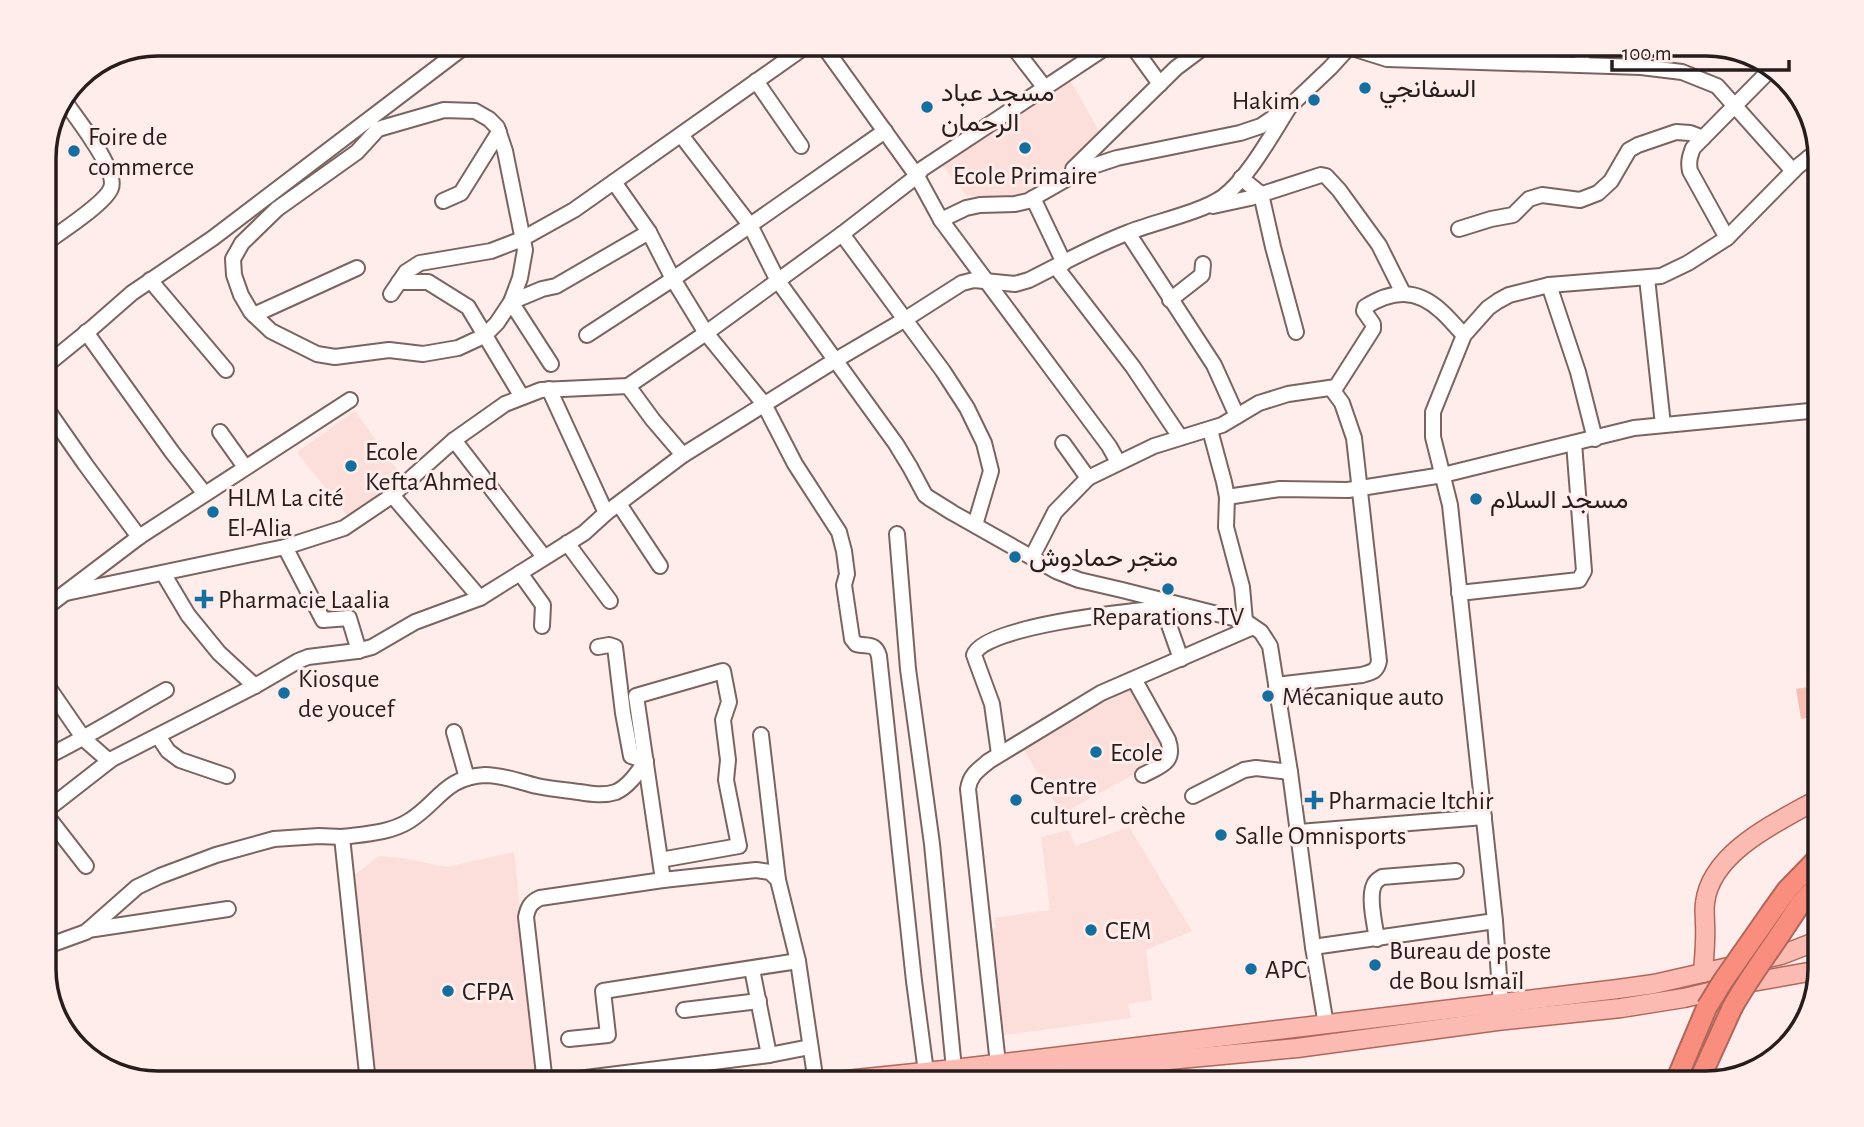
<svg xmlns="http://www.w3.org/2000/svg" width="1864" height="1127" viewBox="0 0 1864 1127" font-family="'Alegreya Sans',Vazirmatn,sans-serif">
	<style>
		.built { fill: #fcdfda }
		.green { fill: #f7beb4 }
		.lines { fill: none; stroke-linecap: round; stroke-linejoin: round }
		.minor-casing { stroke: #7b6460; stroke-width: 18 }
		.major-casing { stroke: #b0665c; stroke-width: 21 }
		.highway-casing { stroke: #b0665c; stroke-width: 23 }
		.minor { stroke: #fff; stroke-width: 14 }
		.major { stroke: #fbbbb2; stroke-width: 18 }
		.highway { stroke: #f98e7e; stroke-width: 19 }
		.highway-bridge-casing { stroke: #b0665c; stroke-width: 23; stroke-linecap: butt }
		.highway-bridge { stroke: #f98e7e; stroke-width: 19 }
		.poi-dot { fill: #166e9e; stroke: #feedeb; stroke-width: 2.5 }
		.labels { text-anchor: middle; stroke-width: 6; stroke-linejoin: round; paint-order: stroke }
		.poi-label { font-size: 26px; fill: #271d1c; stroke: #feedeb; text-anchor: start }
		.rim { fill: none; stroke: #271d1c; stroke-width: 3.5 }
	</style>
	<rect width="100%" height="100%" fill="#feedeb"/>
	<g class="built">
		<polygon points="1069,78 1099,131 1058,174 1018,197 967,196 942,165"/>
		<polygon points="355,411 404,479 350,519 297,452"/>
		<polygon points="1131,683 1168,747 1165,757 1062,814 1022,747"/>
		<polygon points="1129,827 1192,931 1146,950 1152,1000 1128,1004 1131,1018 1004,1035 992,929 996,927 994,918 1050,910 1041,837 1068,830 1076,846"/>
		<polygon points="514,852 539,1083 376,1083 353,876 379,856 402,858 446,867"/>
	</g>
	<polygon class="green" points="1820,685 1820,716 1801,719 1796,689"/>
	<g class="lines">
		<defs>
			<g id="minor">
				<polyline points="820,44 827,51 917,176 941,220 1109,446 1118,462"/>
				<polyline points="1011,44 1045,88"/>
				<polyline points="1131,44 1160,84"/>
				<polyline points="1346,44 1349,47 1387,59 1641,67 1682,72 1717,86 1793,171"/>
				<polyline points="1506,62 1506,44"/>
				<polyline points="1582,65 1582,44"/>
				<polyline points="756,81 801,146"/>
				<polygon points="444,110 475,111 489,119 497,127 505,151 525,250 520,278 511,302 497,323 484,336 458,348 423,354 389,350 335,357 317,354 271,331 251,312 241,295 234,275 233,259 242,243 277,209 357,152 378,129"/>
				<polyline points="681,135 750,225 778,281 896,444 910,467 925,495 929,498 953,513 1056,571 1079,580 1122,590 1245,621 1261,632 1270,646 1290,772 1313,947 1326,1025"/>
				<polyline points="1808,158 1820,172"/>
				<polyline points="1073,169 1176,68 1208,44"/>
				<polyline points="1241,178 1261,194 1273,247 1296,332"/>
				<path d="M614 182 649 232 673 279 706 333 764 404 795 464 839 532 844 551 847 574 844 585 852 639 856 644C867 647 875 642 879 656L914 981 926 1072"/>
				<polyline points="1033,198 1064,263"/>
				<polyline points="443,201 461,193 499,132"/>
				<polyline points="1213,206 1250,198 1321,175 1326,176 1339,190 1379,245 1403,293"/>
				<polyline points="941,220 966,208 980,205 1015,204 1028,201 1084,169 1117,158 1240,133 1261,126 1290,106 1330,68 1352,44"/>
				<polyline points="1459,229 1491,219 1513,215 1529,199 1542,195 1580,200 1598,193 1611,181 1629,150 1638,145 1676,132 1690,133 1703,138"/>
				<polyline points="1128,233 1214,365 1237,416"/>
				<polyline points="842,234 943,371 967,408 984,443 991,471 975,525"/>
				<polyline points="1727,238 1797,167 1820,149"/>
				<path d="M44 244C59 233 106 203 111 188 118 170 77 119 66 103"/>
				<polyline points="1056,267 1133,367 1180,437"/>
				<polyline points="1647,278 1663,425"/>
				<polyline points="150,280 226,370"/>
				<polyline points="399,282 428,282 468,307 522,397"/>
				<polyline points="1549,285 1578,372 1595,439"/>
				<polyline points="391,294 406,272 420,263 491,251 522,239 574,210 809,44"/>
				<polyline points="1170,300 1202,275 1203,264"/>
				<polyline points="254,315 357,268"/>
				<polyline points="86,332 172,452 205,494"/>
				<polyline points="587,335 673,279 885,131"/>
				<polyline points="551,364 511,302 542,289 556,286 649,232"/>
				<polyline points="44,367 92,328 132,293 213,238 468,44"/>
				<polyline points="628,386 653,420 683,455"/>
				<polyline points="549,389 606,513"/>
				<polyline points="44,405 85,464 139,537"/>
				<polyline points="1210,430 1224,482 1227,497 1226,527 1242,587 1245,621"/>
				<polyline points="220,432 245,467"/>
				<polyline points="454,440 544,557"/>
				<polyline points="1063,443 1088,478"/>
				<polyline points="392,495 480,598"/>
				<polyline points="1227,497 1280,489 1348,490 1443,475 1634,428 1820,410"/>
				<polyline points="619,504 660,566"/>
				<polyline points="897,534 908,669 932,844 954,1069"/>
				<polyline points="567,543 610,601"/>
				<polyline points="285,547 323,620 349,618 359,651"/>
				<path d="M1032 557 1055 512 1088 478 1154 446 1222 425 1259 403 1288 394 1336 387 1373 329V324L1364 311 1365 307C1392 290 1416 288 1441 311 1449 318 1456 327 1464 335"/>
				<polyline points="163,573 188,615 219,653 255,686"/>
				<polyline points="520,573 543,605 542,626"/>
				<polyline points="66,593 285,547 344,528 390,497 454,440 505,404 541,390 628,386 706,333 842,234 917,176 922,169 1111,44"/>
				<polyline points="1459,593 1579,580 1584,571 1574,443"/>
				<polyline points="1163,608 1181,659"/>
				<polyline points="44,609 139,537 350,400"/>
				<path d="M1134 679 1168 740C1176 763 1160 766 1143 775"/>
				<polyline points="44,681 84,739 109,761"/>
				<path d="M1276 685 1362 675C1371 672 1377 672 1379 661L1354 438 1342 403 1331 388"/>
				<polyline points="454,732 467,778"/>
				<polyline points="761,735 778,880"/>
				<polyline points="158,736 168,751 180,760 227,776"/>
				<path d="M999 754 992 704 974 655C983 626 1132 611 1163 608L1162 600"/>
				<path d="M44 758C86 738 125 713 166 690"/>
				<polyline points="1193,796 1244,770 1256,768 1290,772"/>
				<path d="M44 812 112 759 255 686 298 661 308 657 357 651 372 647 415 622 480 598 584 533 606 513 683 455 834 361 904 320 962 283 974 280 1015 284 1029 280C1061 264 1093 246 1127 233 1154 222 1200 213 1223 197 1249 177 1272 134 1290 106"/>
				<polyline points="44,812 86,866"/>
				<polyline points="1299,832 1484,817"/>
				<path d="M342 837C365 834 390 833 409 821 438 803 445 777 485 775 503 775 520 782 537 786 551 789 565 790 579 792 591 794 604 796 616 792 629 786 638 772 646 761L631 756 623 713 615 647 609 645 598 647"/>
				<path d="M660 860 739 846 726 780 728 760 723 720 729 702 723 671 636 696C645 757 654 818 663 880"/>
				<polyline points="88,930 228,909"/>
				<path d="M1377 939C1375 926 1368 897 1374 885 1376 880 1378 880 1382 877L1456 871"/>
				<polyline points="1313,947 1495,921"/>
				<polyline points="44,952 50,945 86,932 137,887 160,876 216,855 274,839 319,836 342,837 368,1083"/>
				<polyline points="752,969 769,1055"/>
				<path d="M1501 1004 1495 921 1450 505 1433 437V412L1464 335 1488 308 1498 301 1509 295 1549 285 1661 276 1688 263 1727 238 1690 171C1688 162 1690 156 1693 148L1772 68"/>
				<polyline points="684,1010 759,1001"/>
				<polyline points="569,1039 608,1035 603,991 798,961"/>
				<path d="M998 1064 968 789C970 775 978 770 989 761L1101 693 1253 627"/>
				<path d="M545 1083 526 917C528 907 531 902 540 898L663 880 756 870 770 872 778 880 798 961 816 1083"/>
				<polyline points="546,1083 769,1055 810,1047"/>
			</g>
			<g id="major">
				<path d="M1703 973C1704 957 1706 941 1705 924 1705 917 1704 910 1705 903 1711 851 1780 821 1820 798"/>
				<polyline points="817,1083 954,1069 1618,989 1654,984 1781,955 1820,940"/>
				<polyline points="979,1083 1169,1060 1297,1048 1497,1021 1621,1008 1684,998 1752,982 1820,970"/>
			</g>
			<g id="highway">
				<polyline points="1772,911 1787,890 1820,856"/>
				<polyline points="1787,924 1801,903 1820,884"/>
				<polyline points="1675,1083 1707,1007"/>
				<polyline points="1698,1083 1732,1008"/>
			</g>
		</defs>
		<use href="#minor" class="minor-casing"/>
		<use href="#major" class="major-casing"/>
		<use href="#highway" class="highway-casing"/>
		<use href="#minor" class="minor"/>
		<use href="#major" class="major"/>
		<use href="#highway" class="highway"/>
		<defs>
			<g id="highway-bridge">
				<polyline points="1707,1007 1723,981 1772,911"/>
				<path d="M1732 1008C1748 979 1769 952 1787 924"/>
			</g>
		</defs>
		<use href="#highway-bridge" class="highway-bridge-casing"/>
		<use href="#highway-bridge" class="highway-bridge"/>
	</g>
	<g class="poi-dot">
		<circle cx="1365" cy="88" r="7"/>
		<circle cx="1314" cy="100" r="7"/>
		<circle cx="927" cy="107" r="7"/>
		<circle cx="1025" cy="148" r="7"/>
		<circle cx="74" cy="151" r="7"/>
		<circle cx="351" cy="466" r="7"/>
		<circle cx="1476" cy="499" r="7"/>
		<circle cx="213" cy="512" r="7"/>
		<circle cx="1015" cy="557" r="7"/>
		<circle cx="1168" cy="589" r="7"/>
		<path d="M200.5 588.5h7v7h7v7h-7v7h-7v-7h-7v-7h7z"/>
		<circle cx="284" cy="693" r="7"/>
		<circle cx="1268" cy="696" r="7"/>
		<circle cx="1096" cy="752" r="7"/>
		<circle cx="1016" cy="800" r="7"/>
		<path d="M1310.5 789.5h7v7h7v7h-7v7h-7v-7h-7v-7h7z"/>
		<circle cx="1221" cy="835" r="7"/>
		<circle cx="1091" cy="930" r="7"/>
		<circle cx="1375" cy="965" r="7"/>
		<circle cx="1251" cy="969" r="7"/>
		<circle cx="448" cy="991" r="7"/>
	</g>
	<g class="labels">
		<g class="poi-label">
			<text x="1379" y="97">السفانجي</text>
			<text x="941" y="101">مسجد عباد<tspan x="941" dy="30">الرحمان</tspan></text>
			<text x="1300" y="109" text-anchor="end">Hakim</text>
			<text x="88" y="145">Foire de<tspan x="88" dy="30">commerce</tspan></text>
			<text x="1025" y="184" text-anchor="middle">Ecole Primaire</text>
			<text x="365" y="460">Ecole<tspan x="365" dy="30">Kefta Ahmed</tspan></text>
			<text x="227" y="506">HLM La cité<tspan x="227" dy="30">El-Alia</tspan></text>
			<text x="1490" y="508">مسجد السلام</text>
			<text x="1029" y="566">متجر حمادوش</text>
			<text x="218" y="608">Pharmacie Laalia</text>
			<text x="1168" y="625" text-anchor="middle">Reparations TV</text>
			<text x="298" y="687">Kiosque<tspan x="298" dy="30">de youcef</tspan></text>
			<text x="1282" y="705">Mécanique auto</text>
			<text x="1110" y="761">Ecole</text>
			<text x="1030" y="794">Centre<tspan x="1030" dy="30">culturel- crèche</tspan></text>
			<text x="1328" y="809">Pharmacie Itchir</text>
			<text x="1235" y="844">Salle Omnisports</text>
			<text x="1105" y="939">CEM</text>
			<text x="1389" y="959">Bureau de poste<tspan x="1389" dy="30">de Bou Ismaïl</tspan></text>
			<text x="1265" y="978">APC</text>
			<text x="462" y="1000">CFPA</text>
		</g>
	</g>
	<path d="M0 0H1864V1127H0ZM158 56H1706A102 102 0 0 1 1808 158V969A102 102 0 0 1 1706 1071H158A102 102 0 0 1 56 969V158A102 102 0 0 1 158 56Z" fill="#feedeb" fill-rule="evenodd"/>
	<path class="rim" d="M158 56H1706A102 102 0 0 1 1808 158V969A102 102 0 0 1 1706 1071H158A102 102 0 0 1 56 969V158A102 102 0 0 1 158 56Z"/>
	<path d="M1612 60v10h177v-10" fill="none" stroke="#271d1c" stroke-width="3.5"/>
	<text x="1622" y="60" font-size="21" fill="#271d1c" stroke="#feedeb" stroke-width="5" paint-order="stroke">100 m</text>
</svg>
